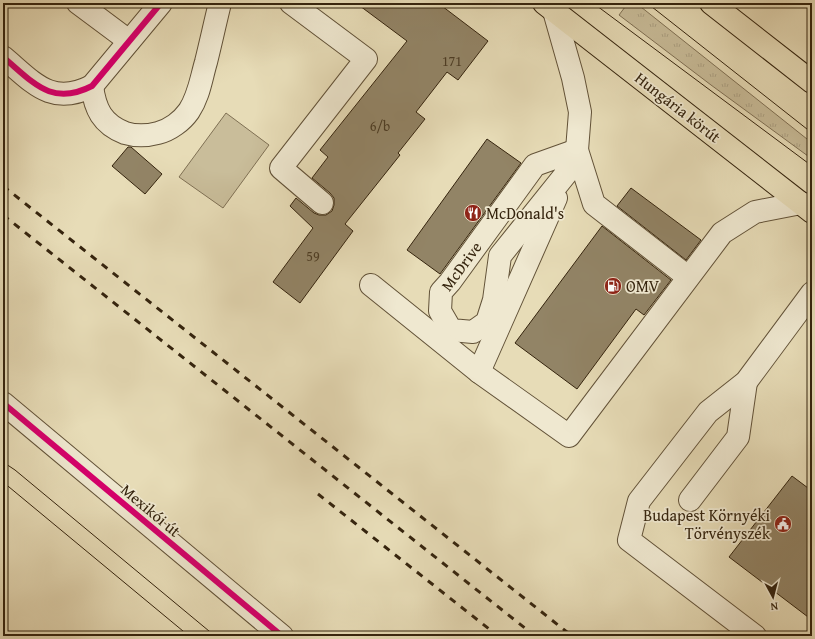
<svg xmlns="http://www.w3.org/2000/svg" width="815" height="639" viewBox="0 0 815 639" font-family="'Gentium Book Plus',serif">
	<style>
		.grass { fill: url(#grass-tufts); stroke: #7f7054 }
		.pitch { fill: #c9bd9a; stroke: #7f7054 }
		.building { fill: #928466; stroke: #35240e }
		.lines { fill: none; stroke-linecap: round; stroke-linejoin: round }
		.minor-casing { stroke: #625238; stroke-width: 24 }
		.major-casing { stroke: #35240e; stroke-width: 24 }
		.minor { stroke: #efe8d0; stroke-width: 22 }
		.major { stroke: #e7dcb7; stroke-width: 22 }
		.tram { stroke: #35240e; stroke-width: 1 }
		.rail { stroke: #35240e; stroke-width: 3; stroke-dasharray: 7 7; stroke-linecap: butt }
		.cycleway-casing { stroke: #efe8d0; stroke-width: 8 }
		.cycleway { stroke: #d6006c; stroke-width: 6 }
		.labels { text-anchor: middle; stroke-width: 3.5; stroke-linejoin: round; paint-order: stroke }
		.number-label { font-size: 14px; fill: #4c3c24 }
		.street-label { font-size: 16px; fill: #35240e; stroke: #efe8d0 }
		.poi-label { font-size: 16px; fill: #35240e; stroke: #efe8d0; text-anchor: start }
	</style>
	<defs>
		<pattern id="grass-tufts" width="24" height="20" patternUnits="userSpaceOnUse"><rect width="24" height="20" fill="#c9bd9a"/><path d="M3 7l-1-3M5 7V3M7 7l1-3M15 17l-1-3M17 17v-4M19 17l1-3" fill="none" stroke="#ada284"/></pattern>
	</defs>
	<rect width="100%" height="100%" fill="#e7dcb7"/>
	<filter id="stains"><feTurbulence type="fractalNoise" baseFrequency=".005" numOctaves="4"/><feColorMatrix values="0 0 0 0 .2 0 0 0 0 .09 0 0 0 0 .02 0 0 0 .5 -.17"/></filter>
	<radialGradient id="worn" r=".72"><stop offset=".6" stop-color="#630" stop-opacity="0"/><stop offset="1" stop-color="#630" stop-opacity=".3"/></radialGradient>
	<polygon class="grass" points="628,3 636,3 812,143 812,159 711,85 619,15"/>
	<polygon class="pitch" points="226,113 269,145 223,208 179,177"/>
	<g class="building">
		<polygon points="356,3 438,3 488,41 458,80 447,72 416,112 425,119 398,153 400,155 345,224 353,231 300,303 273,282 313,228 290,206 296,198 314,213 319,215 326,215 332,211 334,205 334,198 330,193 312,178 328,157 320,150 407,41"/>
		<polygon points="487,139 521,163 440,274 407,250"/>
		<polygon points="128,147 131,147 162,174 145,194 112,166"/>
		<polygon points="631,188 701,240 686,260 617,206"/>
		<polygon points="602,226 671,280 644,315 636,309 577,389 515,343"/>
		<polygon points="792,476 812,491 812,620 729,557"/>
	</g>
	<g class="lines">
		<defs>
			<g id="minor">
				<polyline points="78,3 129,41"/>
				<polyline points="291,3 366,59 281,168 322,203"/>
				<polyline points="554,11 573,78 580,112 577,150 572,163"/>
				<path d="M3 57C33 82 51 107 92 86L161 3"/>
				<path d="M92 86C95 109 102 124 125 133 135 136 147 136 158 133 170 130 182 121 189 111 199 96 201 79 206 62 211 42 215 23 220 3"/>
				<polyline points="569,170 500,256 494,300 487,322 473,332 451,330 440,311 441,292 450,282 535,165 577,150 594,204 688,277"/>
				<polyline points="371,285 479,372 569,436 722,233 755,212 801,203"/>
				<polyline points="479,372 556,198"/>
				<polyline points="3,403 282,636"/>
				<polyline points="690,500 738,437 746,382"/>
				<polyline points="755,636 629,540 639,501 708,412 746,382 812,293"/>
			</g>
			<g id="major">
				<polyline points="544,3 812,212"/>
				<polyline points="711,3 812,82"/>
			</g>
		</defs>
		<use href="#minor" class="minor-casing"/>
		<use href="#major" class="major-casing"/>
		<use href="#minor" class="minor"/>
		<use href="#major" class="major"/>
		<g class="tram">
			<polyline points="593,3 812,166"/>
			<polyline points="647,3 812,133"/>
			<polyline points="3,462 15,470 215,636"/>
			<polyline points="3,482 189,636"/>
		</g>
		<g class="rail">
			<polyline points="3,186 572,636"/>
			<polyline points="3,215 535,636"/>
			<polyline points="318,494 498,636"/>
		</g>
		<defs>
			<g id="cycleway">
				<path d="M3 57C33 82 51 107 92 86L161 3"/>
				<polyline points="3,403 282,636"/>
			</g>
		</defs>
		<use href="#cycleway" class="cycleway-casing"/>
		<use href="#cycleway" class="cycleway"/>
	</g>
	<defs>
		<symbol id="restaurant-disc" viewBox="-11 -11 22 22"><circle r="9.5" fill="#8f2418" stroke="#efe8d0"/><path d="M-5-6h1v4h1v-4h1v4h1v-4h1v5L-1.5 .5V6h-2V.5L-5-1ZM5-6V6H3V1.5H1.5Q1.5-4 5-6Z" fill="#fff"/></symbol>
		<symbol id="fuel-disc" viewBox="-11 -11 22 22"><circle r="9.5" fill="#8f2418" stroke="#efe8d0"/><path d="M-5.5-6h7V0h2V4h1.3V-2.5L3-4.5l.8-.8L6-3V5H2.5V1h-1V6h-7ZM-4.2-4.7v3.2H.2V-4.7Z" fill="#fff"/></symbol>
		<symbol id="civic-disc" viewBox="-11 -11 22 22"><circle r="9.5" fill="#8f2418" stroke="#efe8d0"/><path d="M-.6-6.5H3V-4.5H.6V-3L4-1V1h2V6H-6V1h2V-1L-.6-3ZM-1.2 2.5V6h2.4V2.5Z" fill="#fff"/></symbol>
	</defs>
	<g fill-rule="evenodd">
		<use href="#restaurant-disc" x="463" y="203" width="20" height="20"/>
		<use href="#fuel-disc" x="603" y="276" width="20" height="20"/>
		<use href="#civic-disc" x="773" y="514" width="20" height="20"/>
	</g>
	<g class="labels">
		<g class="number-label">
			<text x="452" y="66">171</text>
			<text x="380" y="131">6/b</text>
			<text x="313" y="261">59</text>
		</g>
		<g class="street-label">
			<text transform="translate(678 107) rotate(38)" y="6">Hungária körút</text>
			<text transform="translate(461 266) rotate(-54)" y="6">McDrive</text>
			<text transform="translate(151 510) rotate(40)" y="6">Mexikói út</text>
		</g>
		<g class="poi-label">
			<text x="486" y="219">McDonald's</text>
			<text x="626" y="292">OMV</text>
			<text x="770" y="521" text-anchor="end">Budapest Környéki<tspan x="770" dy="18">Törvényszék</tspan></text>
		</g>
	</g>
	<rect width="815" height="639" fill="none" stroke="#e7dcb7" stroke-width="16"/>
	<rect x="4" y="4" width="807" height="631" fill="none" stroke="#35240e" stroke-width="2"/>
	<rect x="8" y="8" width="799" height="623" fill="none" stroke="#35240e"/>
	<g transform="translate(773 597) rotate(173)" stroke="#efe8d0" stroke-width="3" paint-order="stroke">
	<path d="M0-3L7 15L0 10L-7 15Z" fill="#35240e"/>
	<text y="-6" font-size="11" font-weight="bold" text-anchor="middle" fill="#35240e">N</text>
	</g>
	<rect width="100%" height="100%" filter="url(#stains)"/>
	<rect width="100%" height="100%" fill="url(#worn)"/>
</svg>
